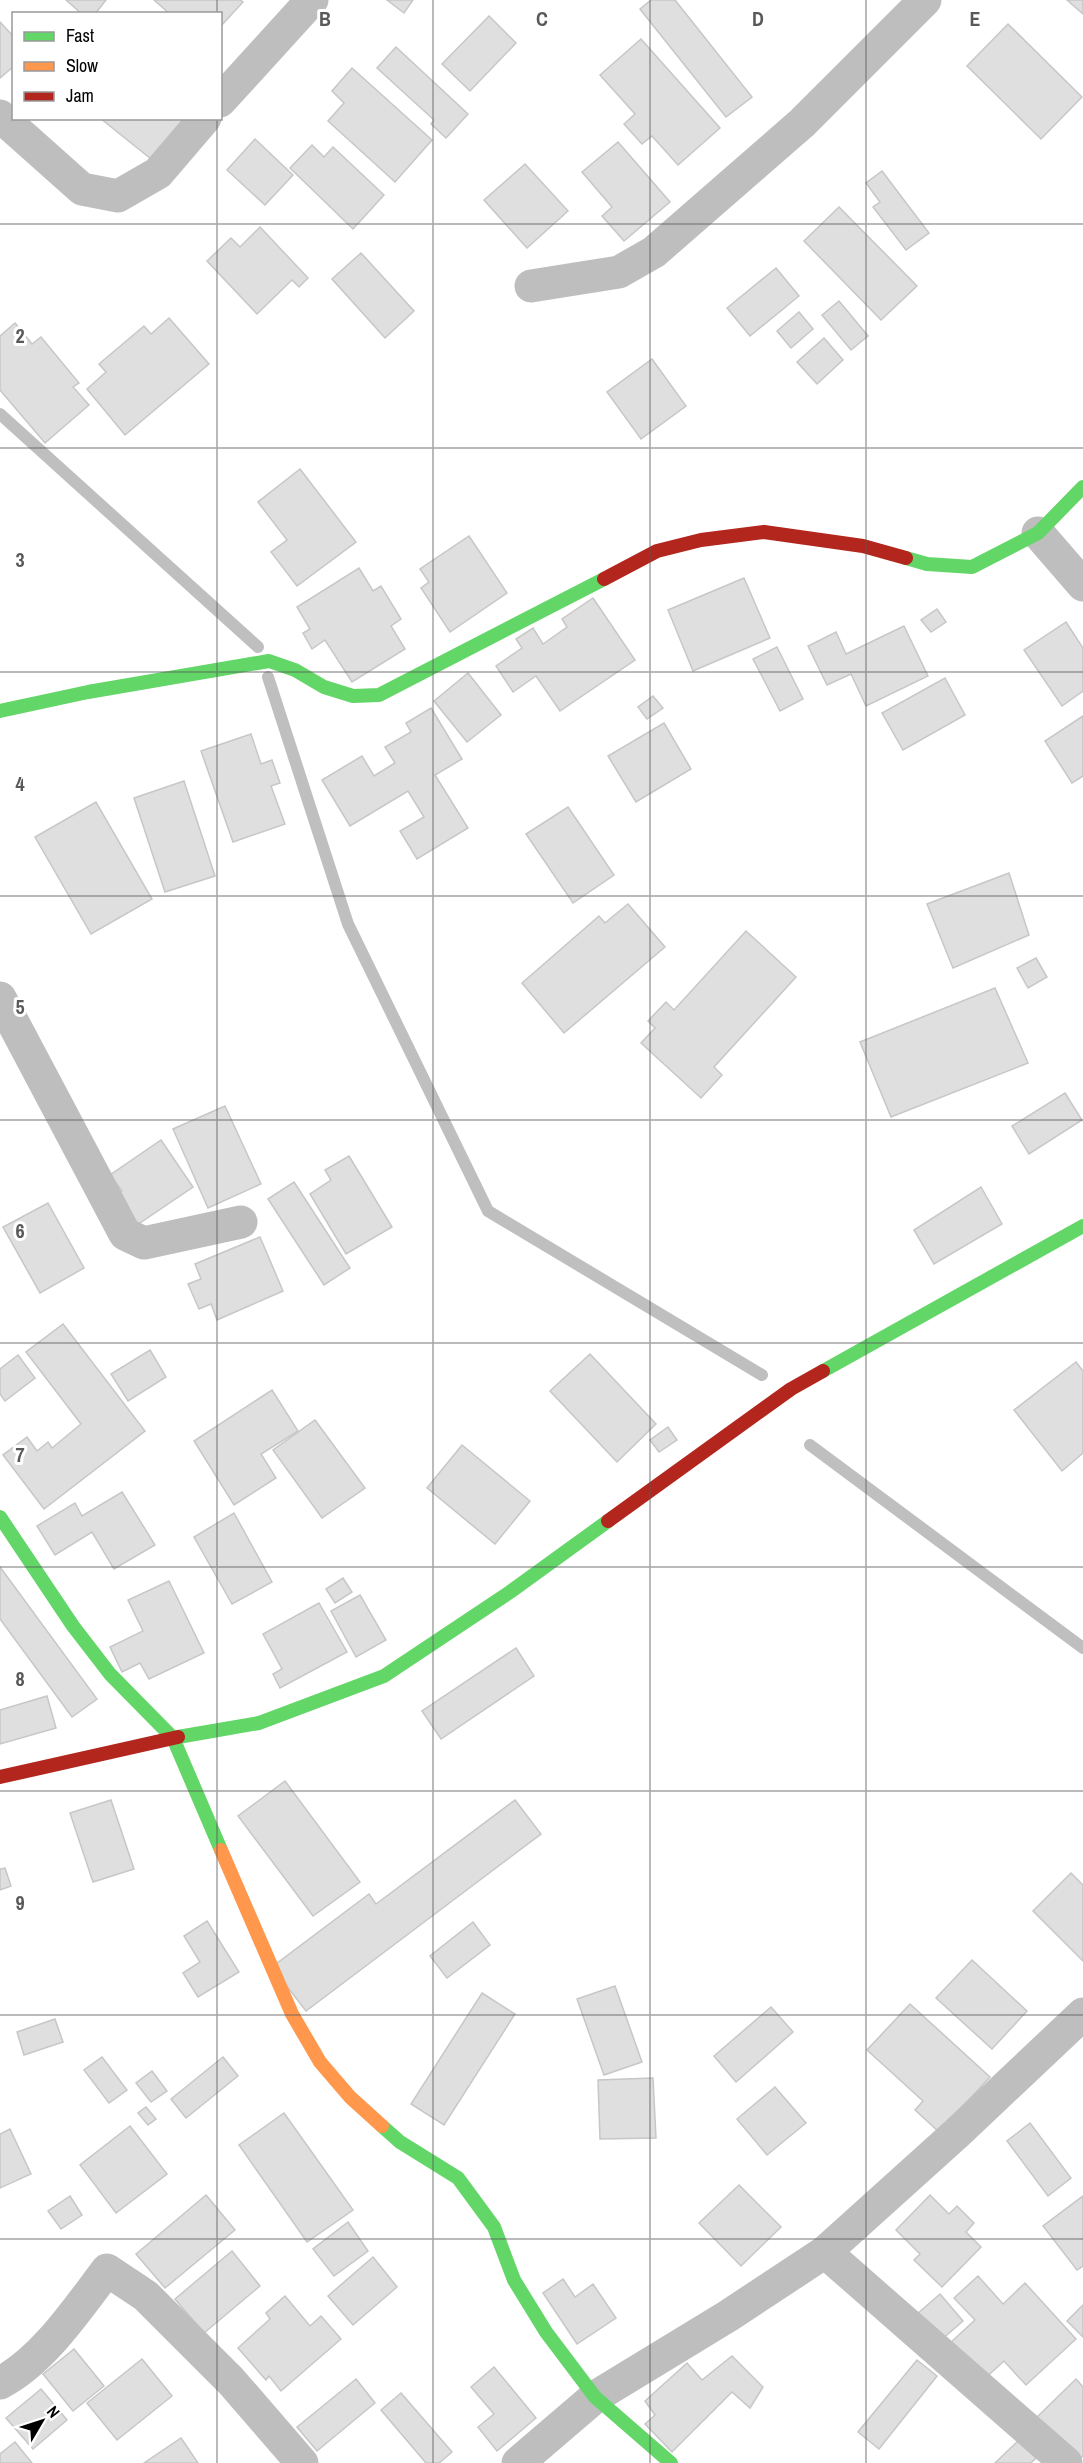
<svg xmlns="http://www.w3.org/2000/svg" width="1083" height="2463" viewBox="0 0 1083 2463" font-family="'Archivo Narrow',sans-serif">
	<style>
		.lines { fill: none; stroke-linecap: round; stroke-linejoin: round }
		.stream { stroke: #bfbfbf; stroke-width: 12 }
		.building { fill: #dfdfdf; stroke: #c7c7c7; stroke-width: 1.5 }
		.street { stroke: #bebebe; stroke-width: 33 }
		.fast { stroke: #63d668; stroke-width: 14 }
		.slow { stroke: #ff974d; stroke-width: 14 }
		.jam { stroke: #b3261e; stroke-width: 14 }
		.grid { fill: none; stroke: #595959; stroke-width: 1.5; stroke-opacity: 0.55 }
		.grid-label { font-size: 20px; text-anchor: middle; font-weight: bold; fill: #595959; stroke: #fff; stroke-width: 6; stroke-linejoin: round; paint-order: stroke }
	</style>
	<rect width="100%" height="100%" fill="#fff"/>
	<g class="lines">
		<g class="stream">
			<polyline points="0,414 258,647"/>
			<polyline points="268,677 348,924 488,1211 762,1375"/>
			<polyline points="810,1445 1083,1648"/>
		</g>
	</g>
	<g class="building">
		<polygon points="66,0 106,0 95,14 82,14"/>
		<polygon points="154,0 240,0 243,2 220,27 220,14 170,14"/>
		<polygon points="387,0 413,0 404,13"/>
		<polygon points="651,0 675,0 752,97 726,117 640,9"/>
		<polygon points="1067,0 1083,0 1083,14"/>
		<polygon points="489,16 516,43 470,91 442,64"/>
		<polygon points="0,22 14,37 14,66 0,78"/>
		<polygon points="1008,24 1082,97 1041,139 967,66"/>
		<polygon points="641,39 720,128 678,165 652,136 642,144 624,124 635,114 600,75"/>
		<polygon points="396,47 468,114 446,138 431,124 434,120 377,68"/>
		<polygon points="352,68 432,140 395,182 328,121 344,103 332,91"/>
		<polygon points="100,118 191,119 156,163"/>
		<polygon points="255,139 293,175 265,205 227,170"/>
		<polygon points="618,142 670,202 624,241 602,216 612,207 582,172"/>
		<polygon points="312,145 324,157 333,147 384,195 353,229 290,168"/>
		<polygon points="525,164 568,211 527,248 484,200"/>
		<polygon points="882,171 929,233 906,250 873,207 880,202 866,183"/>
		<polygon points="839,207 917,286 881,320 804,241"/>
		<polygon points="260,227 308,278 299,287 292,280 257,314 207,261 231,238 240,247"/>
		<polygon points="361,253 414,311 385,338 332,279"/>
		<polygon points="776,268 799,296 750,336 727,308"/>
		<polygon points="839,301 868,336 851,350 822,315"/>
		<polygon points="799,312 813,329 791,348 777,331"/>
		<polygon points="169,318 209,364 125,435 87,389 106,372 99,364 144,326 151,334"/>
		<polygon points="15,323 32,344 41,337 79,383 73,387 89,405 45,443 0,390 0,336"/>
		<polygon points="824,338 843,360 817,384 797,362"/>
		<polygon points="652,359 686,406 641,439 607,392"/>
		<polygon points="300,469 356,542 297,586 271,552 287,540 258,502"/>
		<polygon points="469,536 507,593 450,632 421,588 429,582 420,569"/>
		<polygon points="359,568 373,591 381,586 401,619 391,626 405,649 352,682 325,640 312,649 303,633 310,629 297,607"/>
		<polygon points="744,578 770,638 693,671 668,610"/>
		<polygon points="593,598 635,660 560,711 536,676 513,692 496,666 522,648 516,639 533,628 543,644 567,627 562,619"/>
		<polygon points="937,609 946,622 931,632 921,620"/>
		<polygon points="1066,622 1083,648 1083,691 1062,706 1024,650"/>
		<polygon points="904,626 928,676 866,706 851,674 827,685 808,646 836,632 846,654"/>
		<polygon points="777,647 803,699 780,711 753,659"/>
		<polygon points="468,673 501,715 467,742 434,701"/>
		<polygon points="945,678 965,715 903,750 882,713"/>
		<polygon points="653,696 663,708 647,719 638,707"/>
		<polygon points="431,708 462,759 435,775 468,828 417,859 400,831 424,817 408,791 350,826 322,780 362,756 374,776 395,763 385,747 411,732 406,723"/>
		<polygon points="1083,716 1083,776 1072,783 1045,741"/>
		<polygon points="664,723 691,769 636,802 608,756"/>
		<polygon points="251,734 261,764 272,760 280,783 271,786 285,824 233,842 201,751"/>
		<polygon points="184,781 215,876 165,892 134,798"/>
		<polygon points="96,802 152,899 91,934 35,837"/>
		<polygon points="568,807 614,875 573,903 526,834"/>
		<polygon points="1009,873 1029,935 953,968 927,904"/>
		<polygon points="628,904 665,947 564,1033 522,983 599,916 605,923"/>
		<polygon points="746,931 796,977 714,1067 722,1075 701,1098 641,1043 655,1028 648,1021 666,1002 674,1010"/>
		<polygon points="1036,958 1047,977 1028,988 1017,968"/>
		<polygon points="995,988 1028,1063 891,1117 860,1042"/>
		<polygon points="1065,1093 1082,1120 1029,1154 1012,1126"/>
		<polygon points="225,1106 261,1184 208,1208 173,1129"/>
		<polygon points="161,1140 193,1187 137,1225 116,1195 122,1191 110,1175"/>
		<polygon points="349,1156 392,1227 346,1254 310,1194 331,1180 325,1170"/>
		<polygon points="294,1182 350,1268 324,1285 268,1199"/>
		<polygon points="981,1187 1002,1224 934,1264 914,1230"/>
		<polygon points="48,1203 84,1268 40,1293 3,1227"/>
		<polygon points="260,1237 283,1291 217,1320 211,1304 199,1309 188,1284 201,1279 195,1264"/>
		<polygon points="63,1324 145,1431 44,1509 3,1455 27,1437 37,1451 48,1442 52,1448 81,1424 26,1352"/>
		<polygon points="150,1350 166,1377 128,1401 111,1374"/>
		<polygon points="590,1354 656,1424 617,1462 550,1391"/>
		<polygon points="18,1355 35,1378 5,1401 0,1394 0,1369"/>
		<polygon points="1076,1362 1083,1371 1083,1453 1062,1471 1014,1410"/>
		<polygon points="272,1390 298,1431 261,1454 276,1478 234,1505 194,1441"/>
		<polygon points="315,1420 365,1488 322,1518 273,1450"/>
		<polygon points="668,1427 677,1440 659,1452 650,1440"/>
		<polygon points="462,1445 530,1501 495,1544 427,1488"/>
		<polygon points="122,1492 155,1545 114,1569 92,1532 55,1555 37,1526 75,1503 82,1516"/>
		<polygon points="234,1513 272,1582 232,1604 194,1537"/>
		<polygon points="0,1567 97,1699 72,1717 0,1619"/>
		<polygon points="343,1578 352,1592 335,1603 326,1589"/>
		<polygon points="169,1581 204,1653 149,1679 140,1663 122,1672 110,1647 143,1631 128,1600"/>
		<polygon points="360,1595 386,1640 356,1657 331,1611"/>
		<polygon points="319,1603 347,1652 280,1688 273,1674 282,1669 263,1634"/>
		<polygon points="516,1648 534,1676 441,1739 422,1711"/>
		<polygon points="47,1696 56,1728 0,1744 0,1710"/>
		<polygon points="285,1781 360,1882 313,1916 238,1816"/>
		<polygon points="111,1800 134,1869 93,1882 70,1813"/>
		<polygon points="515,1800 541,1834 306,2011 272,1967 369,1894 376,1904"/>
		<polygon points="5,1868 11,1886 0,1890 0,1869"/>
		<polygon points="1071,1873 1083,1885 1083,1961 1033,1911"/>
		<polygon points="207,1921 239,1972 198,1997 183,1973 200,1962 184,1936"/>
		<polygon points="473,1922 490,1945 447,1978 430,1956"/>
		<polygon points="972,1960 1027,2011 992,2049 936,1998"/>
		<polygon points="615,1986 642,2062 604,2075 577,1999"/>
		<polygon points="482,1993 515,2014 444,2125 411,2104"/>
		<polygon points="910,2004 990,2077 939,2132 915,2110 923,2101 867,2050"/>
		<polygon points="771,2007 793,2032 736,2082 714,2056"/>
		<polygon points="55,2019 63,2042 24,2055 17,2032"/>
		<polygon points="102,2057 127,2090 109,2103 84,2070"/>
		<polygon points="223,2057 238,2076 186,2118 171,2099"/>
		<polygon points="152,2071 167,2091 151,2102 136,2083"/>
		<polygon points="653,2078 656,2138 600,2139 598,2080"/>
		<polygon points="775,2087 806,2123 767,2155 737,2119"/>
		<polygon points="146,2107 156,2119 148,2125 138,2113"/>
		<polygon points="284,2113 353,2210 307,2242 239,2145"/>
		<polygon points="1030,2123 1071,2178 1048,2196 1007,2141"/>
		<polygon points="130,2126 167,2174 116,2213 80,2165"/>
		<polygon points="10,2129 31,2174 0,2188 0,2134"/>
		<polygon points="739,2185 781,2227 741,2266 699,2223"/>
		<polygon points="206,2195 235,2230 165,2288 136,2254"/>
		<polygon points="930,2195 949,2214 957,2206 974,2223 966,2232 981,2247 942,2287 914,2260 920,2254 896,2230"/>
		<polygon points="70,2196 82,2215 61,2229 48,2211"/>
		<polygon points="1083,2196 1083,2266 1077,2270 1043,2226"/>
		<polygon points="348,2222 368,2251 334,2276 313,2249"/>
		<polygon points="232,2251 260,2286 204,2333 175,2299"/>
		<polygon points="373,2257 397,2287 353,2325 328,2296"/>
		<polygon points="978,2276 1003,2304 1025,2283 1076,2339 1026,2385 1004,2361 982,2381 949,2344 975,2320 954,2298"/>
		<polygon points="563,2279 575,2297 593,2284 616,2318 577,2344 543,2293"/>
		<polygon points="940,2294 963,2321 940,2341 917,2314"/>
		<polygon points="285,2296 310,2326 321,2316 341,2339 281,2391 269,2376 266,2380 238,2348 270,2319 266,2313"/>
		<polygon points="1083,2305 1083,2337 1067,2321"/>
		<polygon points="74,2349 104,2386 73,2411 43,2374"/>
		<polygon points="732,2356 763,2387 750,2408 732,2392 672,2452 645,2424 655,2415 645,2401 687,2363 702,2380"/>
		<polygon points="142,2359 172,2396 117,2440 87,2403"/>
		<polygon points="917,2360 937,2376 879,2449 858,2432"/>
		<polygon points="494,2367 536,2418 497,2451 478,2427 494,2414 471,2387"/>
		<polygon points="356,2379 375,2403 317,2451 297,2427"/>
		<polygon points="1076,2379 1083,2387 1083,2456 1078,2461 1036,2418"/>
		<polygon points="41,2389 67,2420 33,2449 6,2418"/>
		<polygon points="401,2393 452,2452 439,2463 426,2463 381,2410"/>
		<polygon points="181,2438 198,2463 144,2463"/>
		<polygon points="1018,2441 1036,2458 1031,2463 995,2463"/>
		<polygon points="15,2442 32,2463 0,2463 0,2454"/>
	</g>
	<g class="lines">
		<g class="street">
			<polyline points="220,101 312,0"/>
			<polyline points="0,116 82,189 118,196 158,173 205,118"/>
			<polyline points="531,286 619,272 654,252 802,123 925,0"/>
			<polyline points="1038,533 1083,585"/>
			<polyline points="0,998 125,1234 144,1243 241,1222"/>
			<polyline points="825,2252 1066,2463"/>
			<path d="M0 2383C43 2361 78 2308 107 2270L146 2296 231 2381 302 2463"/>
			<polyline points="518,2463 595,2397 728,2316 825,2252 957,2133 1083,2014"/>
		</g>
		<g class="fast">
			<polyline points="906,558 927,564 972,567 1038,533 1083,487"/>
			<polyline points="0,711 88,692 269,661 295,670 324,687 353,696 379,695 604,579"/>
			<polyline points="823,1371 1083,1226"/>
			<polyline points="0,1517 73,1626 110,1674 173,1738 221,1850"/>
			<polyline points="178,1737 259,1723 384,1676 510,1592 608,1521"/>
			<polyline points="382,2126 400,2142 458,2178 494,2227 514,2280 546,2332 595,2397 671,2463"/>
		</g>
		<polyline class="slow" points="221,1850 292,2014 320,2062 350,2097 382,2126"/>
		<g class="jam">
			<polyline points="604,579 657,551 701,540 764,532 863,546 906,558"/>
			<polyline points="608,1521 791,1389 823,1371"/>
			<polyline points="0,1777 178,1737"/>
		</g>
	</g>
	<path class="grid" d="M217 0V14M433 0V2463M650 0V2463M866 0V2463M217 118V2463M0 224H1083M0 448H1083M0 672H1083M0 896H1083M0 1120H1083M0 1343H1083M0 1567H1083M0 1791H1083M0 2015H1083M0 2239H1083"/>
	<g class="grid-label">
		<text x="325" y="26">B</text>
		<text x="542" y="26">C</text>
		<text x="758" y="26">D</text>
		<text x="975" y="26">E</text>
		<text x="20" y="343">2</text>
		<text x="20" y="567">3</text>
		<text x="20" y="791">4</text>
		<text x="20" y="1014">5</text>
		<text x="20" y="1238">6</text>
		<text x="20" y="1462">7</text>
		<text x="20" y="1686">8</text>
		<text x="20" y="1910">9</text>
	</g>
	<rect x="12" y="12" width="210" height="108" fill="#ffffff" stroke="#999999" stroke-width="1.5"/>
	<rect x="24" y="32" width="30" height="9" fill="#63d668" stroke="#999999" stroke-width="1.5"/>
	<text x="66" y="42" font-size="18" fill="#000000">Fast</text>
	<rect x="24" y="62" width="30" height="9" fill="#ff974d" stroke="#999999" stroke-width="1.5"/>
	<text x="66" y="72" font-size="18" fill="#000000">Slow</text>
	<rect x="24" y="92" width="30" height="9" fill="#b3261e" stroke="#999999" stroke-width="1.5"/>
	<text x="66" y="102" font-size="18" fill="#000000">Jam</text>
	<g transform="translate(42 2421) rotate(51)" stroke="#ffffff" stroke-width="4.5" paint-order="stroke">
	<path d="M0-4.5L10 22L0 15L-10 22Z" fill="#000000"/>
	<text y="-9" font-size="16" font-weight="bold" text-anchor="middle" fill="#000000">N</text>
	</g>
</svg>
